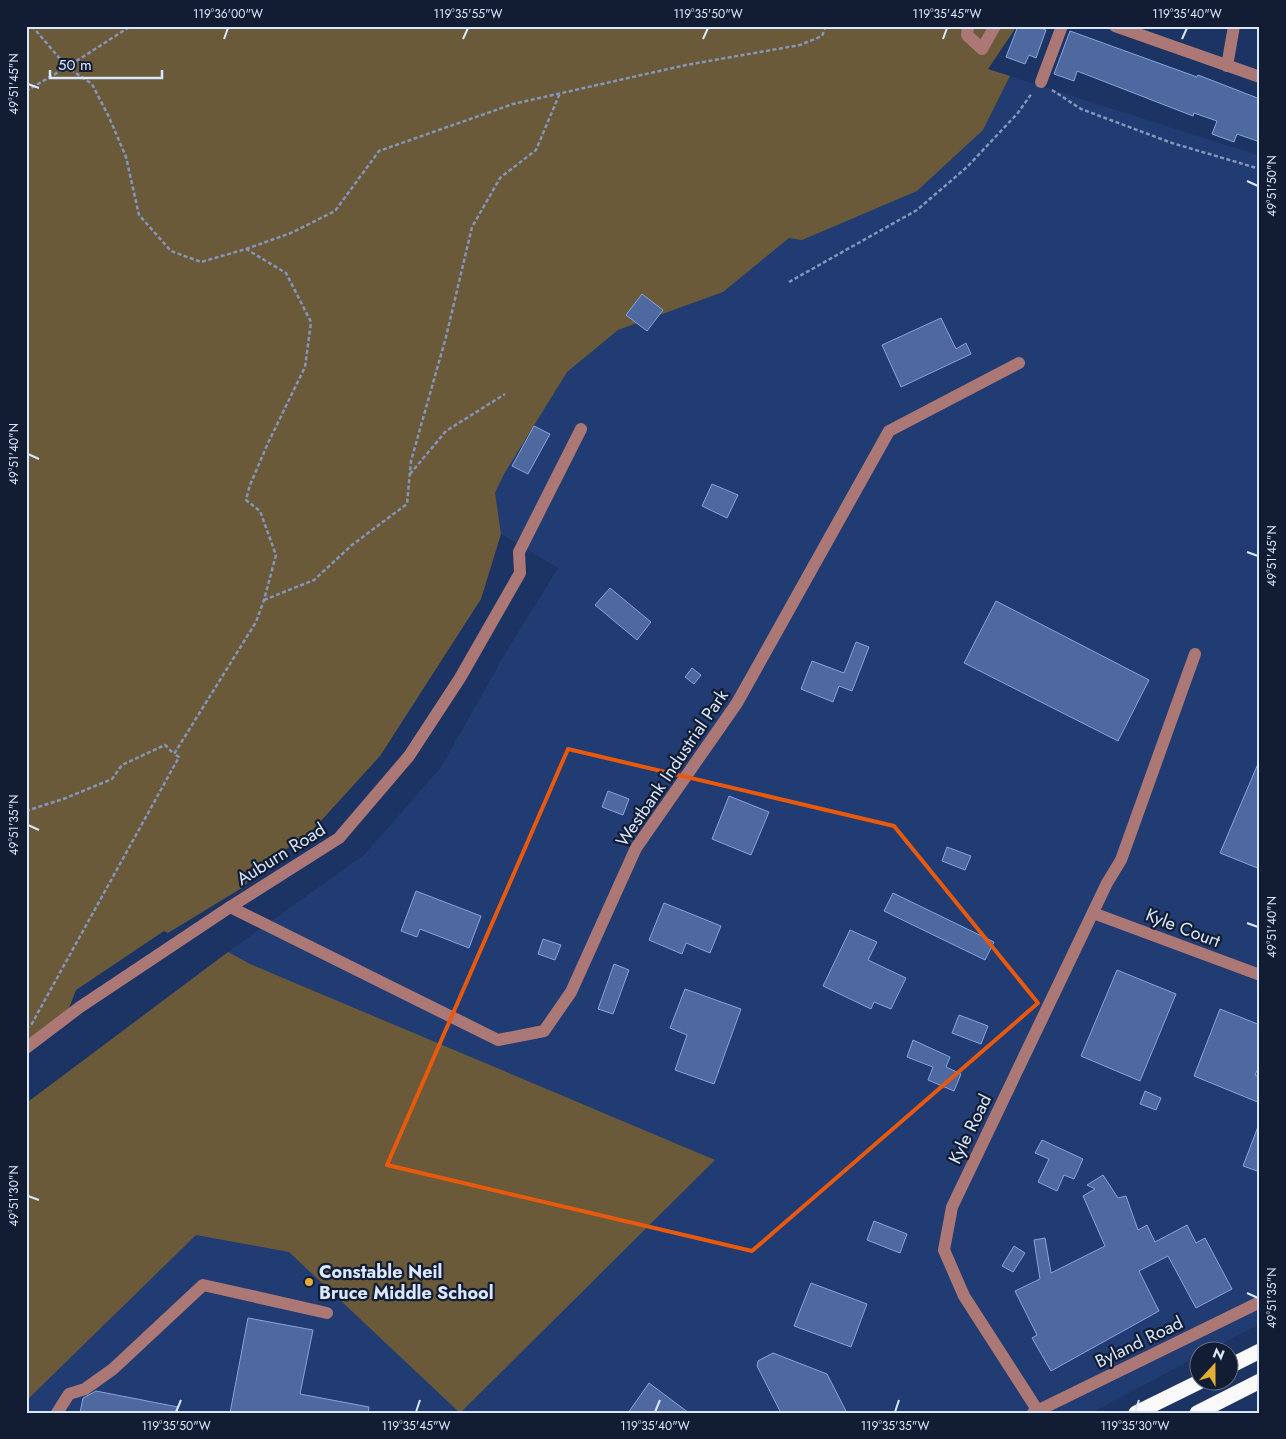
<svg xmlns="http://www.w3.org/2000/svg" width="1286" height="1439" viewBox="0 0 1286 1439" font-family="Jost,sans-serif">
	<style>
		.built { fill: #213c73 }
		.green { fill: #6b5a39 }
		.building { fill: #4e699f; stroke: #86a4dd }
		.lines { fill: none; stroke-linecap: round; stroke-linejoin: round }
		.path { stroke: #8496b9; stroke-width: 2.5; stroke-dasharray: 4 2.5; stroke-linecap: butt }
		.minor { stroke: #ac7875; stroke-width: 12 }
		.highway { stroke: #f9f9f9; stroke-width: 15 }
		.marked { fill: none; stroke: #e8590c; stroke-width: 4; stroke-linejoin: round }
		.ticks { fill: none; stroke: #d9e7ff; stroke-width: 2 }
		.poi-dot { fill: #e4ae35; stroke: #121d33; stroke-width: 2 }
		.labels { text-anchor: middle; stroke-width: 4.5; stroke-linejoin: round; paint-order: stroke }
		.street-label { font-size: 18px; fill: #d9e7ff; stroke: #121d33 }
		.poi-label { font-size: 18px; font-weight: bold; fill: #d9e7ff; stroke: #121d33; text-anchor: start }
		.neatline { fill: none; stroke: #d9e7ff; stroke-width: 2 }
		.ticks-label { font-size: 12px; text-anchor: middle; fill: #d9e7ff }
	</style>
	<rect width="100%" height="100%" fill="#1c3464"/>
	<polygon class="built" points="1010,76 1260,156 1260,1324 1208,1351 1198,1352 1198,1356 1091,1413 29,1413 26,1405 26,1104 228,952 365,854 441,767 509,647 558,568 501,534 487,442 535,314 983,130"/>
	<g class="green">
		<polygon points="26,26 1017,26 988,69 1010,76 983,130 917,191 802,240 789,238 723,292 618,330 567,372 504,474 495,493 501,534 481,599 380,756 309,834 253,871 245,886 168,933 164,931 76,990 66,1016 26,1047"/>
		<polygon points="228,952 250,964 715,1160 460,1413 289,1252 196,1235 26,1401 26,1099 29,1101"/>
	</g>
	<g class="building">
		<polygon points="1018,26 1035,26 1046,30 1036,58 1029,55 1025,64 1006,57"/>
		<polygon points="1070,31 1197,77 1198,75 1260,99 1260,142 1237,134 1234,142 1212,134 1217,121 1194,113 1193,116 1077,71 1074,81 1054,74"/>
		<polygon points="642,294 663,310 647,331 626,315"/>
		<polygon points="941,318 956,349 966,343 971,354 901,387 882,345"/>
		<polygon points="534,426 550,434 528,474 512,466"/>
		<polygon points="712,484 738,495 727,518 702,506"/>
		<polygon points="610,588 651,622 637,640 595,605"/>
		<polygon points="996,601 1149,680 1118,741 964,663"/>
		<polygon points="856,642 869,647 852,691 839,686 833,702 801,689 812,661 844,673"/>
		<polygon points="692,668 701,675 694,684 685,677"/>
		<polygon points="1260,759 1260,869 1220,853"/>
		<polygon points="608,791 629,799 623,815 602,807"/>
		<polygon points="729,796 769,812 751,855 712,839"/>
		<polygon points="947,847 971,856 965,870 942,861"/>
		<polygon points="416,891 481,916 469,948 420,929 417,937 401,931"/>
		<polygon points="893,893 994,942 985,960 884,911"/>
		<polygon points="664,903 721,926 710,953 686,943 682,954 649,940"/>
		<polygon points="850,930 877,942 868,960 906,978 891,1009 874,1002 871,1009 823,986"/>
		<polygon points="543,939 561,945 555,960 538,954"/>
		<polygon points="614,964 629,970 613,1014 598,1009"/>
		<polygon points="1117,970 1176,994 1140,1081 1081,1056"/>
		<polygon points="685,989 741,1009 714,1084 675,1070 687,1035 670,1028"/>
		<polygon points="1220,1009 1260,1025 1260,1064 1255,1075 1260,1076 1260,1103 1194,1076"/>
		<polygon points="959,1015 988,1026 981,1044 952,1033"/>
		<polygon points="913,1040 950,1057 946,1067 961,1074 954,1091 928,1080 933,1067 907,1057"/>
		<polygon points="1145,1091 1161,1098 1156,1110 1140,1104"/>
		<polygon points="1259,1124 1260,1124 1260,1172 1243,1166"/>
		<polygon points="1042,1140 1083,1159 1074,1179 1064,1175 1057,1191 1038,1182 1049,1159 1035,1153"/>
		<polygon points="1103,1175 1118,1198 1126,1196 1138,1230 1147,1225 1155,1242 1187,1225 1196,1243 1205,1238 1232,1289 1196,1308 1168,1256 1139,1271 1159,1311 1051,1371 1032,1338 1037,1335 1015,1291 1040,1279 1034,1240 1045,1238 1051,1273 1105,1246 1083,1196 1095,1189 1087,1185"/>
		<polygon points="874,1221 907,1234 900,1253 867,1240"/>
		<polygon points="1014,1246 1025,1253 1013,1272 1002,1266"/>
		<polygon points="811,1283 867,1304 851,1347 794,1326"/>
		<polygon points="248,1318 313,1330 300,1394 369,1407 368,1413 230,1413"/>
		<polygon points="773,1353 827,1374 847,1413 781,1413 757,1366 758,1361"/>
		<polygon points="649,1383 689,1413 628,1413"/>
		<polygon points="96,1391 178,1407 177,1413 80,1413 83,1398"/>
	</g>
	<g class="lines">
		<g class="path">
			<polyline points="32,26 67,67 131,26"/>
			<polyline points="1052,90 1081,109 1172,143 1260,169"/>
			<polyline points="26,91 67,67 92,84 109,117 126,157 139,215 171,251 201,262 246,249 286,273 311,322 305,367 268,443 250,485 246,500 260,511 276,555 264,600 256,622 174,754 179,757 30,1027"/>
			<polyline points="246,249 291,233 335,211 379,151 513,104 686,65 800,45 822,36 826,26"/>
			<polyline points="789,282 917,210 967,167 1017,114 1032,93"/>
			<polyline points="410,474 446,431 505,394"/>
			<polyline points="264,600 314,580 352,545 407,504 411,461 446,337 472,227 500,178 536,150 560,93"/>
			<polyline points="26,811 66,798 112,779 122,765 165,745 174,754"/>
		</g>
		<g class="minor">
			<polyline points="968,26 967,35 982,49 995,26"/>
			<polyline points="1115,26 1260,77"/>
			<polyline points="1227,66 1234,26"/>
			<polyline points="1041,82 1062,26"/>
			<polyline points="230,907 498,1040 544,1031 571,992 636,848 737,703 889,431 1019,363"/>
			<polyline points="1093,913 1260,975"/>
			<polyline points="26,1048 80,1007 230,907 339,838 409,756 460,678 520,573 519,552 581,429"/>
			<polyline points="1038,1411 964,1296 944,1250 952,1207 1107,883 1121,860 1195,654"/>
			<polyline points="57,1413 69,1394 85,1389 113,1369 203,1285 327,1313"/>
			<polyline points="1033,1413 1260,1302"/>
		</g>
		<g class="highway">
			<polyline points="1228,1367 1260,1351"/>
			<polyline points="1136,1413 1199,1382"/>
			<polyline points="1197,1413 1260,1381"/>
		</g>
	</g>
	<path class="marked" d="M568 749 894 826 1038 1003 752 1251 387 1165Z"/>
	<path class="ticks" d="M224 39 228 28M463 39 468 28M703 39 708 28M943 39 947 28M1182 39 1187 28M28 84 39 88M1247 181 1258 186M28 454 39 459M1247 552 1258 556M28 825 39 830M1247 923 1258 927M28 1196 39 1200M1247 1293 1258 1298M176 1412 181 1400M416 1412 420 1400M655 1412 660 1400M895 1412 899 1400M1135 1412 1139 1400"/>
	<circle class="poi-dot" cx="309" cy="1282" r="5"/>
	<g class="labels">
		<g class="street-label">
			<text transform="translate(672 768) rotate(-56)" y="6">Westbank Industrial Park</text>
			<text transform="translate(281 854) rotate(-32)" y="6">Auburn Road</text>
			<text transform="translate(1183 928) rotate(21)" y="6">Kyle Court</text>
			<text transform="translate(970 1129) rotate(-64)" y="6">Kyle Road</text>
			<text transform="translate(1139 1342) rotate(-26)" y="6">Byland Road</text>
		</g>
		<g class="poi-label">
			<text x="319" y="1278">Constable Neil<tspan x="319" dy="21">Bruce Middle School</tspan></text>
		</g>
	</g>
	<rect width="1286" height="1439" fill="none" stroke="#121d33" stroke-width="55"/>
	<g transform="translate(1214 1366) rotate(21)"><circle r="24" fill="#121d33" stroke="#626e85"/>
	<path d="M0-4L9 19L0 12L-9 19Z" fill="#e4ae35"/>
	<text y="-8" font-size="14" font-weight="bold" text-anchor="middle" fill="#d9e7ff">N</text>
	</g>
	<path d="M50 70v8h112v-8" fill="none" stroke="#d9e7ff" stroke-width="2.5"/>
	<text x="58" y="70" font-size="15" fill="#d9e7ff" stroke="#121d33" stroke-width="4" paint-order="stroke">50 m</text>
	<rect x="28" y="28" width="1230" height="1384" class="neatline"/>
	<g class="ticks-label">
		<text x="228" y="18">119°36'00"W</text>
		<text x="468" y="18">119°35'55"W</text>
		<text x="708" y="18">119°35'50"W</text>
		<text x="947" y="18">119°35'45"W</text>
		<text x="1187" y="18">119°35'40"W</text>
		<text transform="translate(14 84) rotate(-90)" y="4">49°51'45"N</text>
		<text transform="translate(1272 186) rotate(-90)" y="4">49°51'50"N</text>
		<text transform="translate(14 454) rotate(-90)" y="4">49°51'40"N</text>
		<text transform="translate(1272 556) rotate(-90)" y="4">49°51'45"N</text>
		<text transform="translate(14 825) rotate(-90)" y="4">49°51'35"N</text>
		<text transform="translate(1272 927) rotate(-90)" y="4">49°51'40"N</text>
		<text transform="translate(14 1196) rotate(-90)" y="4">49°51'30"N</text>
		<text transform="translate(1272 1298) rotate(-90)" y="4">49°51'35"N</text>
		<text x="176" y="1430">119°35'50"W</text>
		<text x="416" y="1430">119°35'45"W</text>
		<text x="655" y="1430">119°35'40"W</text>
		<text x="895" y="1430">119°35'35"W</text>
		<text x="1135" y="1430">119°35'30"W</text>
	</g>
</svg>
